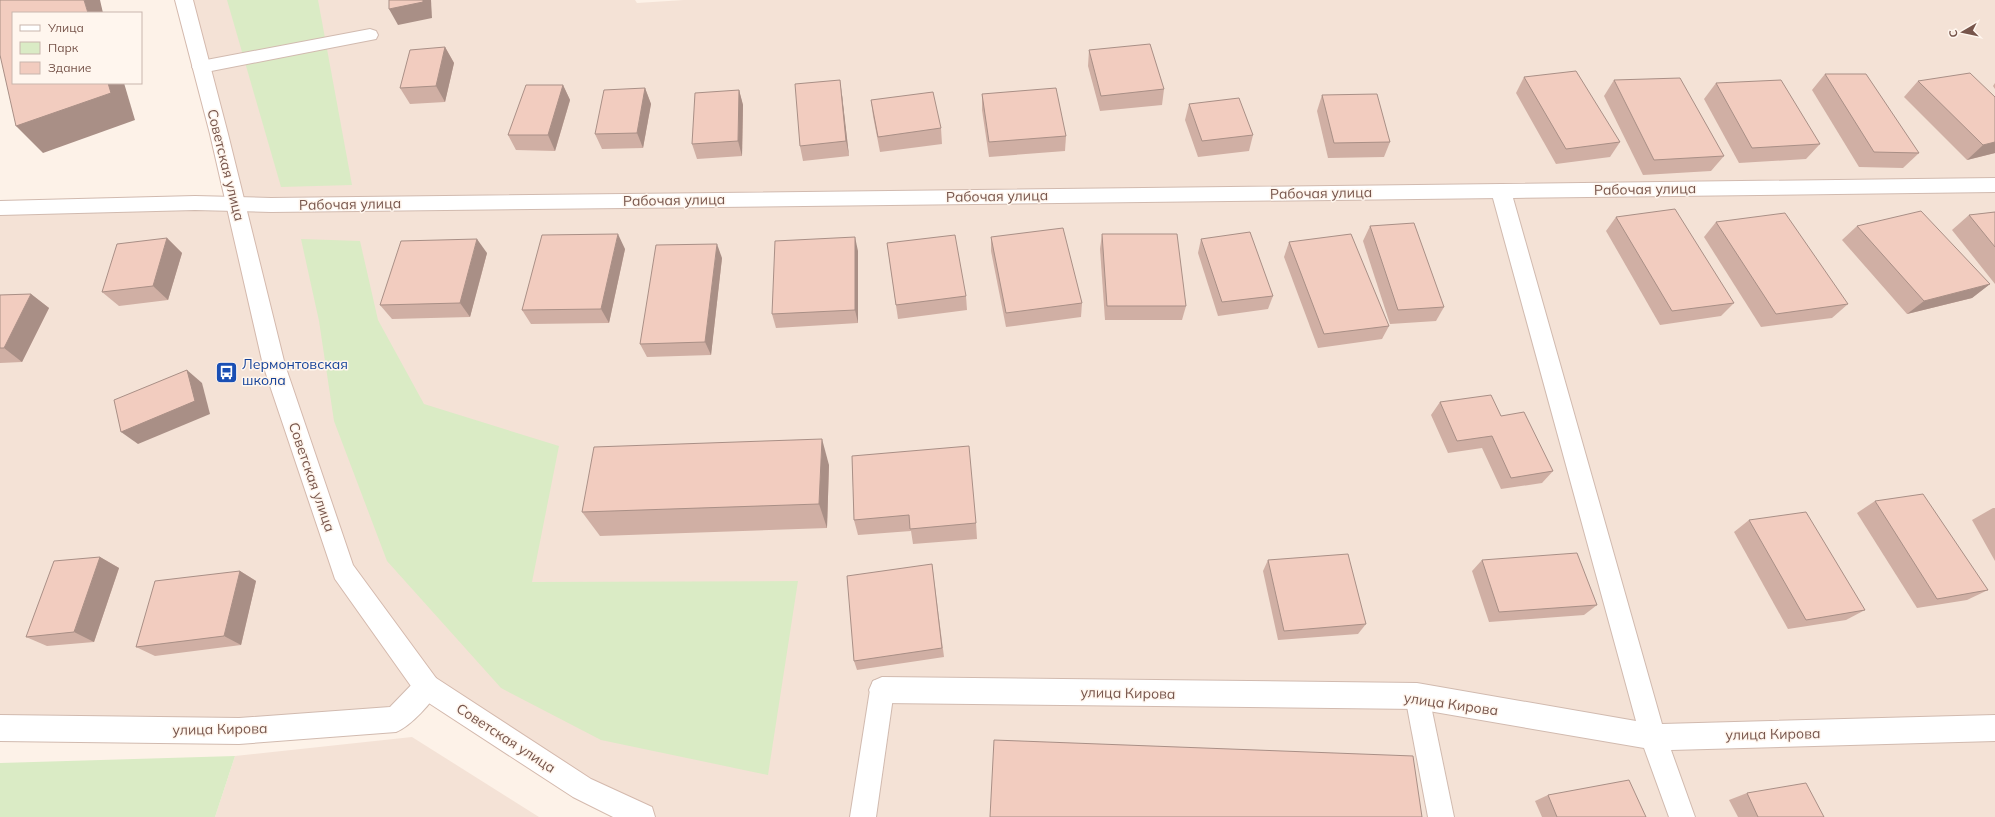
<svg xmlns="http://www.w3.org/2000/svg" width="1995" height="817" viewBox="0 0 1995 817" font-family="Mulish,sans-serif">
	<style>
		.residential { fill: #f4e2d6 }
		.green { fill: #daebc5 }
		.lines { fill: none; stroke-linecap: round; stroke-linejoin: round }
		.lane-casing { stroke: #d1baaf; stroke-width: 2 }
		.street-casing { stroke: #d1baaf; stroke-width: 2 }
		.secondary-casing { stroke: #d4b9ad; stroke-width: 2 }
		.lane { fill: #fff; fill-rule: evenodd }
		.street { fill: #fff; fill-rule: evenodd }
		.secondary { fill: #fff; fill-rule: evenodd }
		.wall { fill: #d0afa4 }
		.shaded-wall { fill: #a98f86 }
		.building { fill: #f2ccbf; stroke: #a98f86 }
		.labels { text-anchor: middle; stroke-width: 3; stroke-linejoin: round; paint-order: stroke }
		.street-label { font-size: 14px; fill: #77554b; stroke: #fff6ee }
		.transit-label { font-size: 14px; fill: #164399; stroke: #fff6ee; text-anchor: start }
	</style>
	<rect width="100%" height="100%" fill="#fdf2e8"/>
	<g class="residential">
		<polygon points="184,0 635,0 637,3 684,0 1995,0 1995,817 642,817 427,687 396,719 0,728 0,208 235,204"/>
		<polygon points="412,737 539,817 215,817 235,756"/>
	</g>
	<g class="green">
		<polygon points="227,0 318,0 352,185 281,187"/>
		<polygon points="301,239 360,241 378,320 424,404 559,446 532,582 798,581 768,775 601,740 501,688 387,561 334,421 319,321"/>
		<polygon points="235,756 215,817 0,817 0,763"/>
	</g>
	<g class="lines">
		<defs>
			<g id="lane">
				<polygon points="370,29 376,31 378,35 376,39 201,73 195,71 192,67 195,63 201,61"/>
				<polygon points="1501,184 1508,186 1510,191 1508,196 1501,198 271,212 195,210 0,215 0,201 195,196 271,198"/>
				<polygon points="882,678 891,681 894,690 876,817 850,817 870,690 873,681"/>
				<polygon points="1417,684 1426,687 1429,696 1454,817 1428,817 1405,696 1408,687"/>
			</g>
			<g id="street">
				<polygon points="1995,178 1995,192 1513,198 1662,724 1995,715 1995,741 1671,750 1695,817 1669,817 1644,748 1417,709 882,703 873,699 869,690 873,681 882,677 1417,683 1636,721 1491,191 1494,186 1501,184"/>
				<path d="M427 674 436 678 440 687C433 702 411 726 396 732L239 744 0 741V715L239 718 390 707 418 678Z"/>
			</g>
			<polygon id="secondary" points="175,0 193,0 228,134 285,365 353,565 436,678 591,779 652,807 655,817 613,817 573,797 418,696 335,579 263,365 210,134"/>
		</defs>
		<use href="#lane" class="lane-casing"/>
		<use href="#street" class="street-casing"/>
		<use href="#secondary" class="secondary-casing"/>
		<use href="#lane" class="lane"/>
		<use href="#street" class="street"/>
		<use href="#secondary" class="secondary"/>
	</g>
	<g class="wall">
		<polygon points="445,47 454,63 445,102 410,104 400,88"/>
		<polygon points="1089,50 1164,89 1162,105 1100,111 1088,66"/>
		<polygon points="1825,74 1919,153 1903,168 1859,167 1812,90"/>
		<polygon points="1524,77 1620,142 1610,157 1556,164 1516,93"/>
		<polygon points="1614,80 1724,156 1711,171 1643,175 1604,96"/>
		<polygon points="1918,81 1995,97 1995,153 1967,160 1904,97"/>
		<polygon points="1716,83 1820,144 1806,159 1739,163 1704,99"/>
		<polygon points="1995,83 1995,89 1993,86"/>
		<polygon points="563,85 570,100 555,151 516,150 508,135"/>
		<polygon points="645,88 651,104 643,148 602,149 595,134"/>
		<polygon points="739,90 743,105 742,156 697,159 692,144"/>
		<polygon points="982,94 1066,136 1065,151 989,157 982,110"/>
		<polygon points="842,95 849,156 803,161 800,146"/>
		<polygon points="1322,95 1390,142 1384,157 1328,158 1317,111"/>
		<polygon points="871,100 941,128 942,144 880,152 873,116"/>
		<polygon points="1189,104 1253,135 1249,151 1198,157 1185,120"/>
		<polygon points="1995,212 1995,284 1952,230 1969,215"/>
		<polygon points="1616,217 1734,303 1721,316 1660,325 1606,231"/>
		<polygon points="1716,222 1848,304 1832,318 1761,327 1704,237"/>
		<polygon points="1370,226 1444,307 1436,321 1390,324 1363,241"/>
		<polygon points="1857,226 1990,284 1972,298 1907,314 1842,240"/>
		<polygon points="1102,234 1186,306 1182,320 1105,320 1100,249"/>
		<polygon points="991,237 1082,303 1081,317 1006,327 991,251"/>
		<polygon points="167,238 182,253 168,300 119,306 102,292"/>
		<polygon points="1201,239 1273,296 1268,309 1218,316 1198,253"/>
		<polygon points="1289,242 1389,326 1382,339 1318,348 1284,257"/>
		<polygon points="887,243 966,296 967,310 898,319"/>
		<polygon points="625,249 609,323 531,324 522,310"/>
		<polygon points="858,251 858,323 776,328 772,314"/>
		<polygon points="487,253 470,317 392,319 380,305"/>
		<polygon points="722,258 711,355 647,357 640,344"/>
		<polygon points="31,294 49,308 22,362 0,363 0,295"/>
		<polygon points="1440,402 1501,416 1553,471 1542,483 1501,489 1482,448 1448,453 1431,415"/>
		<polygon points="852,456 976,523 977,539 913,544 911,531 858,535 854,520"/>
		<polygon points="829,465 827,528 600,536 582,512"/>
		<polygon points="1875,501 1988,590 1967,600 1917,608 1857,513"/>
		<polygon points="1993,508 1995,508 1995,561 1972,520"/>
		<polygon points="1749,520 1865,610 1846,620 1788,629 1734,532"/>
		<polygon points="100,557 119,568 94,642 47,646 26,637"/>
		<polygon points="1268,560 1366,624 1358,634 1278,640 1263,571"/>
		<polygon points="1482,560 1597,605 1584,615 1489,622 1472,571"/>
		<polygon points="932,564 944,657 857,670 854,661"/>
		<polygon points="240,571 256,581 241,645 155,656 136,647"/>
		<polygon points="1747,793 1824,817 1738,817 1729,800"/>
		<polygon points="1548,795 1646,817 1542,817 1535,801"/>
	</g>
	<g class="shaded-wall">
		<polygon points="84,0 100,0 103,13 88,13"/>
		<polygon points="423,0 431,0 432,18 398,25 389,9"/>
		<polygon points="445,47 454,63 445,102 436,86"/>
		<polygon points="840,80 842,95 849,156 846,141"/>
		<polygon points="108,83 124,83 135,120 43,153 16,126"/>
		<polygon points="563,85 570,100 555,151 548,135"/>
		<polygon points="645,88 651,104 643,148 637,133"/>
		<polygon points="739,90 743,105 742,156 738,141"/>
		<polygon points="1995,142 1995,153 1967,160 1983,145"/>
		<polygon points="618,234 625,249 609,323 601,309"/>
		<polygon points="855,237 858,251 858,323 855,310"/>
		<polygon points="167,238 182,253 168,300 153,286"/>
		<polygon points="477,239 487,253 470,317 460,303"/>
		<polygon points="717,244 722,258 711,355 705,342"/>
		<polygon points="1990,284 1972,298 1907,314 1924,301"/>
		<polygon points="31,294 49,308 22,362 4,348"/>
		<polygon points="187,370 202,383 210,414 138,444 121,432"/>
		<polygon points="822,439 829,465 827,528 819,504"/>
		<polygon points="100,557 119,568 94,642 74,632"/>
		<polygon points="240,571 256,581 241,645 224,636"/>
	</g>
	<g class="building">
		<polygon points="0,0 84,0 88,13 13,13 13,83 108,83 111,93 16,126 0,55"/>
		<polygon points="389,0 423,0 423,2 389,9"/>
		<polygon points="1150,44 1164,89 1101,96 1089,50"/>
		<polygon points="445,47 436,86 400,88 410,50"/>
		<polygon points="1576,71 1620,142 1566,149 1524,77"/>
		<polygon points="1970,73 1995,97 1995,142 1983,145 1918,81"/>
		<polygon points="1825,74 1866,74 1919,153 1874,152"/>
		<polygon points="1680,78 1724,156 1654,160 1614,80"/>
		<polygon points="840,80 846,141 800,146 795,84"/>
		<polygon points="1781,80 1820,144 1752,148 1716,83"/>
		<polygon points="526,85 563,85 548,135 508,135"/>
		<polygon points="645,88 637,133 595,134 604,90"/>
		<polygon points="1056,88 1066,136 989,142 982,94"/>
		<polygon points="739,90 738,141 692,144 695,93"/>
		<polygon points="933,92 941,128 878,137 871,100"/>
		<polygon points="1377,94 1390,142 1334,143 1322,95"/>
		<polygon points="1239,98 1253,135 1202,141 1189,104"/>
		<polygon points="1675,209 1734,303 1672,311 1616,217"/>
		<polygon points="1921,211 1990,284 1924,301 1857,226"/>
		<polygon points="1995,212 1995,247 1969,215"/>
		<polygon points="1785,213 1848,304 1776,314 1716,222"/>
		<polygon points="1414,223 1444,307 1398,310 1370,226"/>
		<polygon points="1063,228 1082,303 1006,313 991,237"/>
		<polygon points="1250,232 1273,296 1222,302 1201,239"/>
		<polygon points="618,234 601,309 522,310 542,235"/>
		<polygon points="1102,234 1177,234 1186,306 1107,306"/>
		<polygon points="1351,234 1389,326 1324,334 1289,242"/>
		<polygon points="955,235 966,296 896,305 887,243"/>
		<polygon points="855,237 855,310 772,314 775,241"/>
		<polygon points="167,238 153,286 102,292 117,244"/>
		<polygon points="477,239 460,303 380,305 401,241"/>
		<polygon points="717,244 705,342 640,344 656,245"/>
		<polygon points="31,294 4,348 0,348 0,295"/>
		<polygon points="187,370 195,401 121,432 114,400"/>
		<polygon points="1491,395 1501,416 1524,412 1553,471 1511,478 1492,436 1457,441 1440,402"/>
		<polygon points="822,439 819,504 582,512 594,447"/>
		<polygon points="969,446 976,523 910,529 909,515 854,520 852,456"/>
		<polygon points="1923,494 1988,590 1937,599 1875,501"/>
		<polygon points="1806,512 1865,610 1806,620 1749,520"/>
		<polygon points="1577,553 1597,605 1499,612 1482,560"/>
		<polygon points="1348,554 1366,624 1284,631 1268,560"/>
		<polygon points="100,557 74,632 26,637 54,561"/>
		<polygon points="932,564 942,648 854,661 847,576"/>
		<polygon points="240,571 224,636 136,647 155,581"/>
		<polygon points="994,740 1413,756 1422,817 990,817"/>
		<polygon points="1629,780 1646,817 1557,817 1548,795"/>
		<polygon points="1806,783 1824,817 1758,817 1747,793"/>
	</g>
	<defs>
		<symbol id="bus-square" viewBox="-11 -11 22 22"><rect x="-9" y="-9" width="18" height="18" rx="4" fill="#1a4fb4" stroke="#fff6ee"/><path d="M-5-6H5V4H4V6H2V4H-2V6H-4V4H-5ZM-3.5-4V0h7V-4ZM-3.5 1.2v1.5H-2V1.2ZM2 1.2v1.5H3.5V1.2Z" fill="#fff"/></symbol>
	</defs>
	<g fill-rule="evenodd">
		<use href="#bus-square" x="214" y="360" width="25" height="25"/>
	</g>
	<g class="labels">
		<g class="street-label">
			<text transform="translate(226 165) rotate(76)" y="5">Советская улица</text>
			<text transform="translate(1645 189) rotate(-1)" y="5">Рабочая улица</text>
			<text transform="translate(1321 193) rotate(-1)" y="5">Рабочая улица</text>
			<text transform="translate(997 196) rotate(-1)" y="5">Рабочая улица</text>
			<text transform="translate(674 200) rotate(-1)" y="5">Рабочая улица</text>
			<text transform="translate(350 204) rotate(-1)" y="5">Рабочая улица</text>
			<text transform="translate(312 477) rotate(71)" y="5">Советская улица</text>
			<text transform="translate(1128 693) rotate(1)" y="5">улица Кирова</text>
			<text transform="translate(1451 704) rotate(8)" y="5">улица Кирова</text>
			<text transform="translate(220 729) rotate(-1)" y="5">улица Кирова</text>
			<text transform="translate(1773 734) rotate(-1)" y="5">улица Кирова</text>
			<text transform="translate(506 738) rotate(33)" y="5">Советская улица</text>
		</g>
		<g class="transit-label">
			<text x="242" y="369">Лермонтовская<tspan x="242" dy="16">школа</tspan></text>
		</g>
	</g>
	<rect x="12" y="12" width="130" height="72" fill="#fff6ee" stroke="#c9b6ad"/>
	<rect x="20" y="25" width="20" height="6" fill="#ffffff" stroke="#c9b6ad"/>
	<text x="48" y="32" font-size="12" fill="#77554b">Улица</text>
	<rect x="20" y="42" width="20" height="12" fill="#daebc5" stroke="#c9b6ad"/>
	<text x="48" y="52" font-size="12" fill="#77554b">Парк</text>
	<rect x="20" y="62" width="20" height="12" fill="#f2ccbf" stroke="#c9b6ad"/>
	<text x="48" y="72" font-size="12" fill="#77554b">Здание</text>
	<g transform="translate(1963 32) rotate(261)" stroke="#fff6ee" stroke-width="3" paint-order="stroke">
	<path d="M0-3L7 15L0 10L-7 15Z" fill="#77554b"/>
	<text y="-6" font-size="11" font-weight="bold" text-anchor="middle" fill="#77554b">С</text>
	</g>
</svg>
